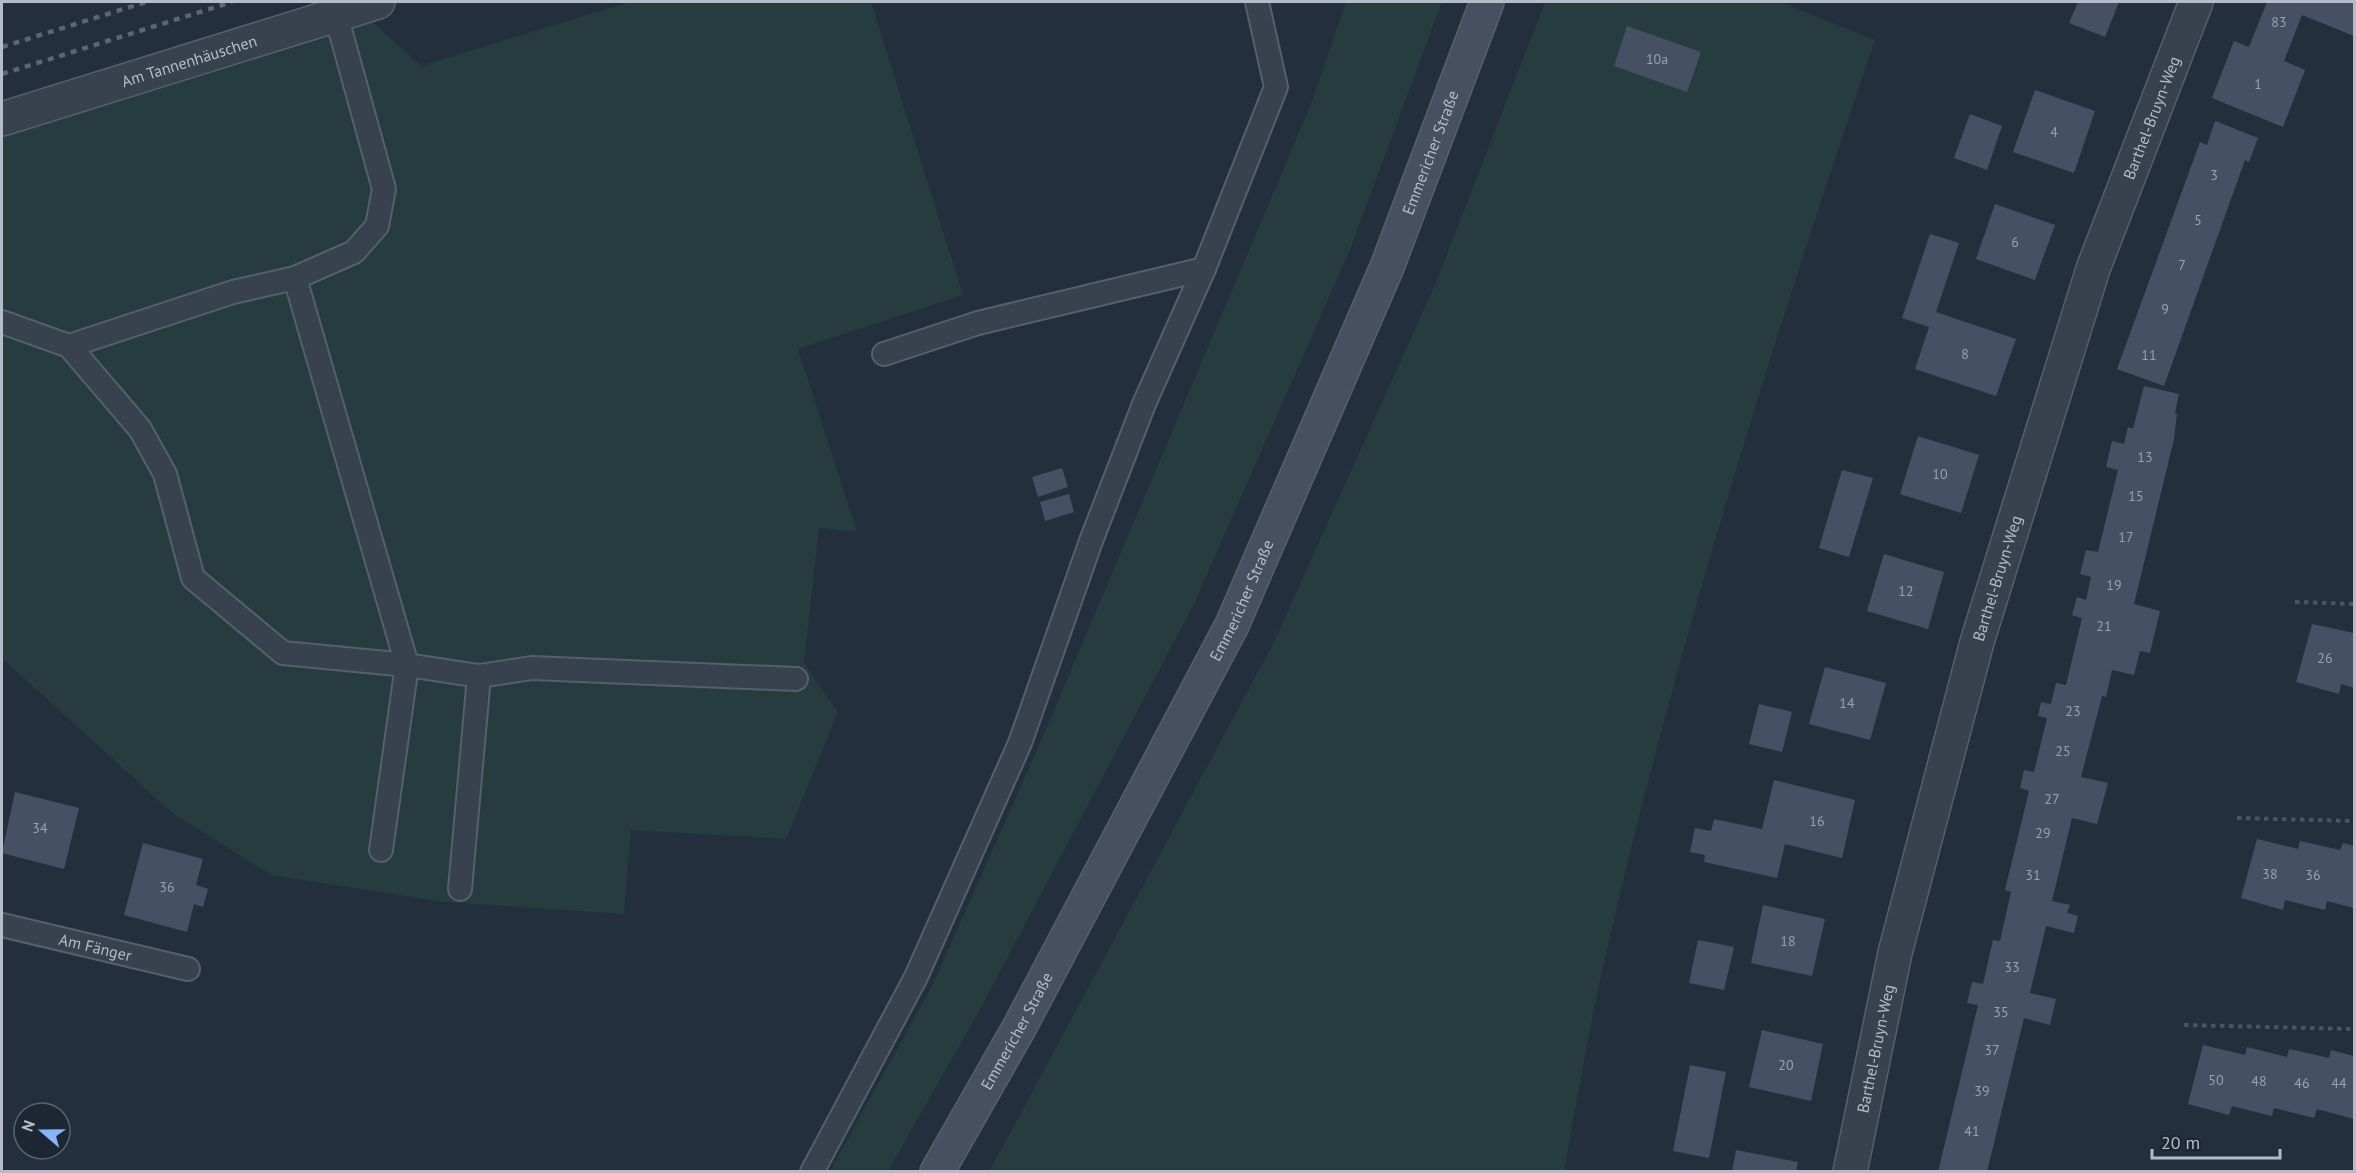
<svg xmlns="http://www.w3.org/2000/svg" width="2356" height="1173" viewBox="0 0 2356 1173" font-family="'PT Sans',sans-serif">
	<style>
		.green { fill: #263c3f }
		.building { fill: #455162 }
		.lines { fill: none; stroke-linecap: round; stroke-linejoin: round }
		.lane-casing { stroke: #565f6c; stroke-width: 26 }
		.street-casing { stroke: #565f6c; stroke-width: 36 }
		.secondary-casing { stroke: #565f6c; stroke-width: 36 }
		.path { stroke: #44595c; stroke-width: 4; stroke-dasharray: 4.5 4.5; stroke-linecap: butt }
		.lane { stroke: #38414e; stroke-width: 22 }
		.street { stroke: #38414e; stroke-width: 33 }
		.secondary { stroke: #465061; stroke-width: 33 }
		.rail { stroke: #5a6575; stroke-width: 4.5; stroke-dasharray: 6 6; stroke-linecap: butt }
		.labels { text-anchor: middle; stroke-width: 6; stroke-linejoin: round; paint-order: stroke }
		.number-label { font-size: 14px; fill: #98a1af }
		.street-label { font-size: 16px; fill: #b4bcc9; stroke: #1d2633 }
	</style>
	<rect width="100%" height="100%" fill="#242f3e"/>
	<g class="green">
		<polygon points="630,2 871,2 963,295 798,349 857,532 819,528 804,663 838,712 786,839 631,830 624,914 445,902 271,875 171,812 2,658 2,135 369,19 421,66"/>
		<polygon points="1346,2 1442,2 1349,252 1194,604 982,1006 888,1171 830,1171 933,984 1038,748 1311,104"/>
		<path d="M1545 2H1780L1875 40C1772 344 1675 650 1604 963 1588 1032 1577 1102 1564 1171L989 1172 1273 644 1435 285Z"/>
	</g>
	<g class="building">
		<polygon points="2078,2 2119,2 2105,37 2069,23"/>
		<polygon points="2267,2 2354,2 2354,36 2302,15 2284,61 2305,70 2283,127 2212,98 2234,41 2249,47"/>
		<polygon points="1627,26 1701,52 1687,92 1614,66"/>
		<polygon points="2035,90 2095,111 2074,173 2013,152"/>
		<polygon points="1970,114 2002,126 1987,170 1954,158"/>
		<polygon points="2215,121 2258,138 2249,162 2245,160 2164,386 2117,369 2200,142 2207,145"/>
		<polygon points="1995,204 2055,225 2035,280 1976,259"/>
		<polygon points="1930,234 1959,243 1936,312 2016,339 1996,396 1915,369 1929,327 1902,318"/>
		<polygon points="2144,386 2179,394 2175,413 2177,414 2174,439 2134,604 2160,611 2150,653 2140,651 2134,675 2112,670 2106,697 2102,696 2081,777 2108,783 2097,824 2072,818 2052,901 2070,905 2067,913 2078,916 2074,933 2046,926 2030,993 2056,999 2050,1025 2024,1018 1987,1172 1938,1172 1978,1005 1967,1003 1972,982 1983,984 1993,940 2000,941 2011,892 2005,890 2029,791 2020,788 2024,770 2034,772 2047,718 2038,716 2041,702 2051,704 2056,683 2066,685 2082,618 2072,615 2077,597 2086,600 2091,577 2080,574 2086,550 2098,552 2118,470 2106,467 2112,441 2124,444 2128,427 2133,429"/>
		<polygon points="1918,436 1979,455 1961,513 1900,494"/>
		<polygon points="1062,468 1068,487 1038,497 1032,477"/>
		<polygon points="1842,470 1873,478 1849,557 1819,548"/>
		<polygon points="1069,494 1074,512 1045,521 1040,502"/>
		<polygon points="1884,554 1944,572 1928,629 1867,611"/>
		<polygon points="2312,624 2354,633 2354,688 2341,684 2339,694 2296,682"/>
		<polygon points="1825,667 1886,683 1870,740 1809,724"/>
		<polygon points="1759,704 1792,712 1782,752 1749,744"/>
		<polygon points="1774,780 1855,800 1842,858 1785,844 1777,878 1704,862 1705,855 1690,852 1695,828 1711,831 1714,819 1762,829"/>
		<polygon points="15,792 79,808 64,869 2,853"/>
		<polygon points="2257,839 2298,849 2300,841 2340,850 2343,843 2354,846 2354,908 2327,901 2325,910 2285,900 2283,910 2241,898"/>
		<polygon points="143,843 203,859 196,885 208,889 203,907 194,904 187,932 124,915"/>
		<polygon points="1763,905 1825,919 1812,976 1751,963"/>
		<polygon points="1698,940 1734,947 1724,990 1689,983"/>
		<polygon points="1762,1030 1823,1044 1811,1101 1749,1087"/>
		<polygon points="2203,1045 2245,1055 2247,1047 2287,1057 2289,1049 2329,1058 2331,1050 2354,1056 2354,1119 2317,1109 2314,1118 2274,1108 2272,1116 2232,1106 2229,1115 2188,1104"/>
		<polygon points="1690,1065 1726,1072 1709,1158 1673,1151"/>
		<polygon points="1736,1150 1798,1162 1796,1172 1732,1172"/>
	</g>
	<g class="lines">
		<defs>
			<g id="lane">
				<polyline points="2,322 69,346 233,292 295,278 354,252 377,226 384,189 336,15"/>
				<polyline points="69,346 140,429 165,474 193,578 283,653 407,665 295,278"/>
				<polyline points="884,354 978,323 1204,269 1276,87 1257,2"/>
				<polyline points="381,850 407,665 479,676 532,668 796,679"/>
				<polyline points="460,889 479,676"/>
				<path id="s1" d="M2 925 188 969"/>
				<polyline points="812,1172 916,977 1020,743 1091,541 1144,404 1204,269"/>
			</g>
			<g id="street">
				<path id="s2" d="M2 119 378 2"/>
				<path id="s3" d="M1850 1172 1895 953 1977 642 2093 269 2196 2"/>
			</g>
			<g id="secondary">
				<path id="s4" d="M937 1172 1019 1028 1232 625 1387 267 1487 2"/>
			</g>
		</defs>
		<use href="#lane" class="lane-casing"/>
		<use href="#street" class="street-casing"/>
		<use href="#secondary" class="secondary-casing"/>
		<g class="path">
			<polyline points="2295,602 2354,604"/>
			<polyline points="2237,818 2354,821"/>
			<polyline points="2184,1025 2354,1029"/>
		</g>
		<use href="#lane" class="lane"/>
		<use href="#street" class="street"/>
		<use href="#secondary" class="secondary"/>
		<g class="rail">
			<polyline points="2,47 146,2"/>
			<polyline points="2,74 232,2"/>
		</g>
	</g>
	<g class="labels">
		<g class="number-label">
			<text x="2279" y="27">83</text>
			<text x="1657" y="64">10a</text>
			<text x="2258" y="89">1</text>
			<text x="2054" y="137">4</text>
			<text x="2214" y="180">3</text>
			<text x="2198" y="225">5</text>
			<text x="2015" y="247">6</text>
			<text x="2182" y="270">7</text>
			<text x="2165" y="314">9</text>
			<text x="1965" y="359">8</text>
			<text x="2149" y="360">11</text>
			<text x="2145" y="462">13</text>
			<text x="1940" y="479">10</text>
			<text x="2136" y="501">15</text>
			<text x="2126" y="542">17</text>
			<text x="2114" y="590">19</text>
			<text x="1906" y="596">12</text>
			<text x="2104" y="631">21</text>
			<text x="2325" y="663">26</text>
			<text x="1847" y="708">14</text>
			<text x="2073" y="716">23</text>
			<text x="2063" y="756">25</text>
			<text x="2052" y="804">27</text>
			<text x="1817" y="826">16</text>
			<text x="40" y="833">34</text>
			<text x="2043" y="838">29</text>
			<text x="2270" y="879">38</text>
			<text x="2033" y="880">31</text>
			<text x="2313" y="880">36</text>
			<text x="167" y="892">36</text>
			<text x="1788" y="946">18</text>
			<text x="2012" y="972">33</text>
			<text x="2001" y="1017">35</text>
			<text x="1992" y="1055">37</text>
			<text x="1786" y="1070">20</text>
			<text x="2216" y="1085">50</text>
			<text x="2259" y="1086">48</text>
			<text x="2302" y="1088">46</text>
			<text x="2339" y="1088">44</text>
			<text x="1982" y="1096">39</text>
			<text x="1972" y="1136">41</text>
		</g>
		<g class="street-label">
			<text dy="6" stroke="none"><textPath href="#s2" startOffset="196">Am Tannenhäuschen</textPath></text>
			<text dy="6" stroke="none"><textPath href="#s3" startOffset="1098">Barthel-Bruyn-Weg</textPath></text>
			<text dy="6" stroke="none"><textPath href="#s4" startOffset="1134">Emmericher Straße</textPath></text>
			<text dy="6" stroke="none"><textPath href="#s3" startOffset="612">Barthel-Bruyn-Weg</textPath></text>
			<text dy="6" stroke="none"><textPath href="#s4" startOffset="648">Emmericher Straße</textPath></text>
			<text dy="6" stroke="none"><textPath href="#s1" startOffset="96">Am Fänger</textPath></text>
			<text dy="6" stroke="none"><textPath href="#s4" startOffset="162">Emmericher Straße</textPath></text>
			<text dy="6" stroke="none"><textPath href="#s3" startOffset="126">Barthel-Bruyn-Weg</textPath></text>
		</g>
	</g>
	<rect width="2356" height="1173" fill="none" stroke="#b4bcc9" stroke-width="6"/>
	<g transform="translate(42 1131) rotate(290)"><circle r="28" fill="#1d2633" stroke="#59626f" stroke-width="1.5"/>
	<path d="M0-4.5L10 22L0 15L-10 22Z" fill="#8ab4f8"/>
	<text y="-9" font-size="16" font-weight="bold" text-anchor="middle" fill="#b4bcc9">N</text>
	</g>
	<path d="M2152 1149v9h128v-9" fill="none" stroke="#b4bcc9" stroke-width="3"/>
	<text x="2161" y="1149" font-size="18" fill="#b4bcc9" stroke="#1d2633" stroke-width="4.5" paint-order="stroke">20 m</text>
</svg>
